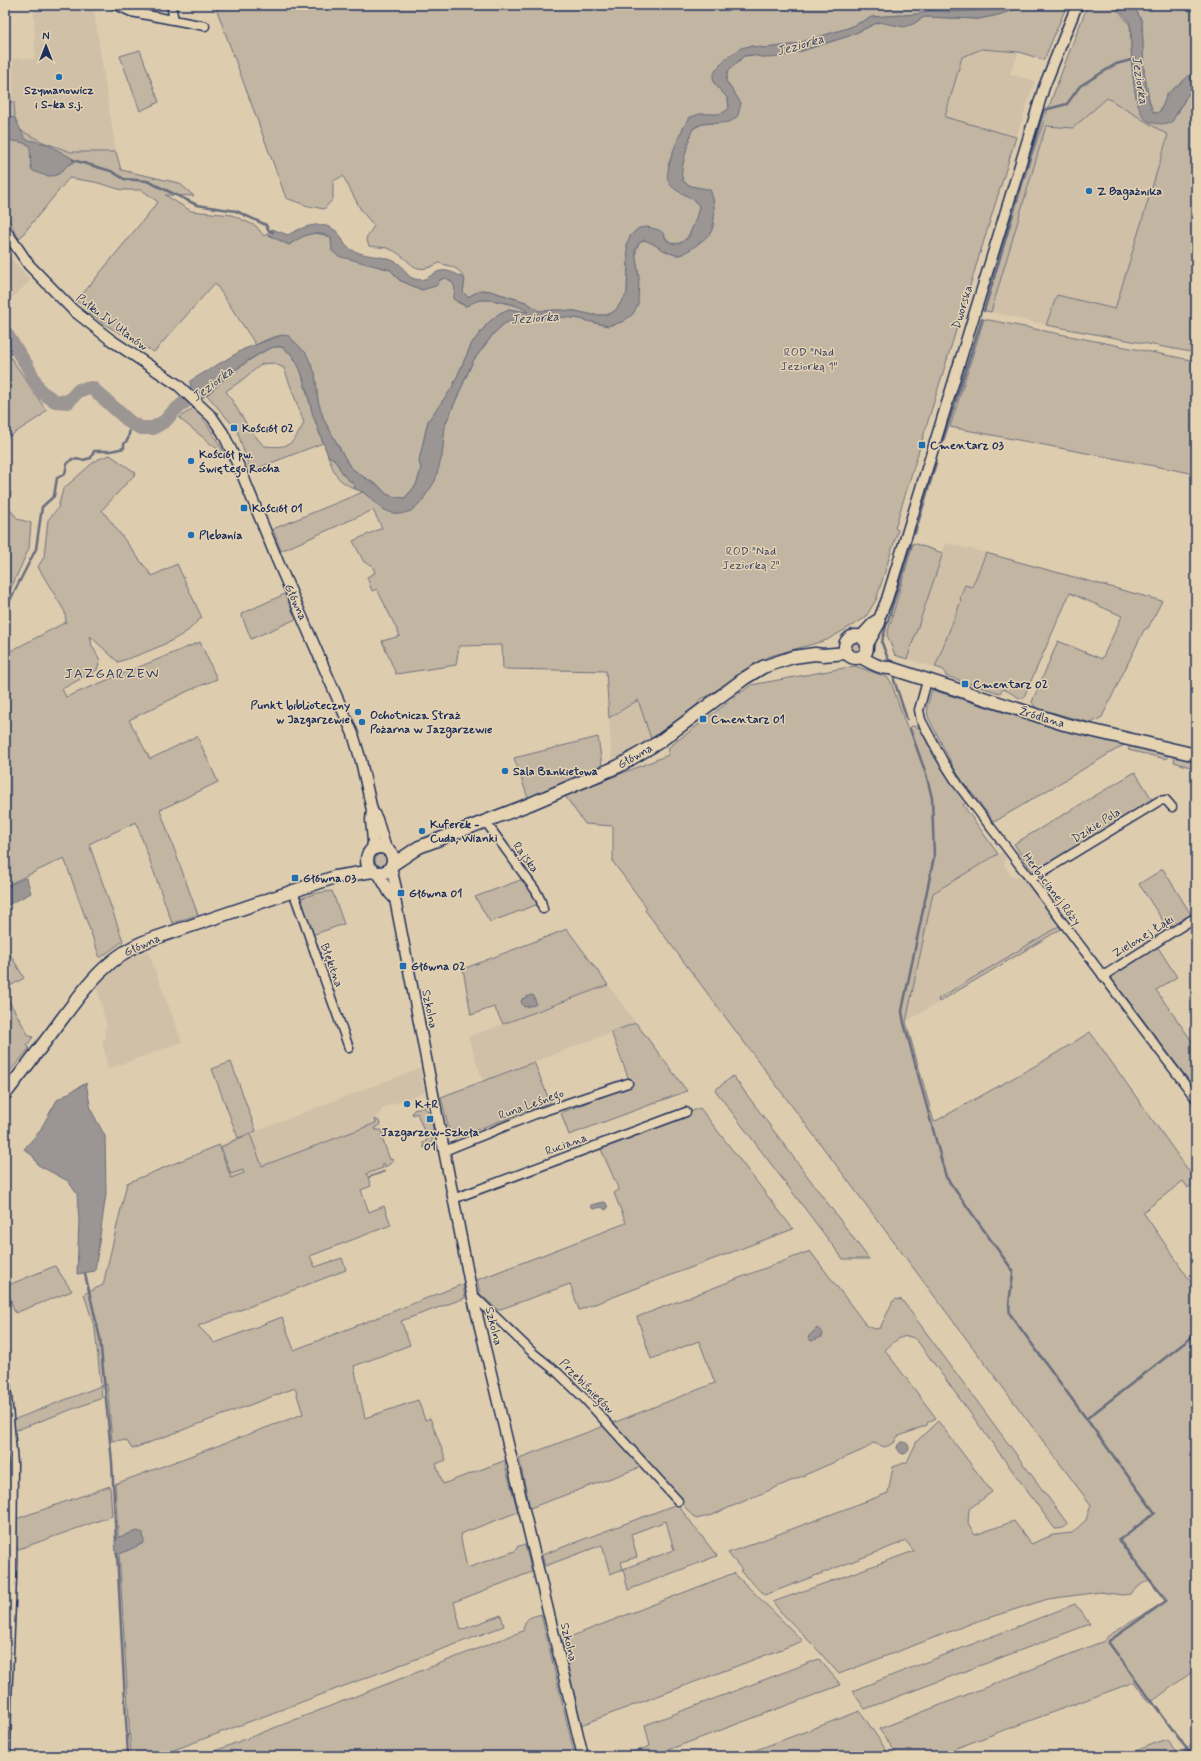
<svg xmlns="http://www.w3.org/2000/svg" width="1201" height="1761" viewBox="0 0 1201 1761" font-family="Mynerve,sans-serif">
	<style>
		.built { fill: #d0c0a8 }
		.green { fill: #c2b5a2; stroke: #6e7280; fill-rule: evenodd }
		.water { fill: #9b9693; stroke: #686d7e }
		.lines { fill: none; stroke-linecap: round; stroke-linejoin: round }
		.stream { stroke: #686d7e; stroke-width: 2.5 }
		.river { stroke: #9b9693; stroke-width: 14 }
		.minor-casing { stroke: #1b2f5e; stroke-width: 11 }
		.tertiary-casing { stroke: #1b2f5e; stroke-width: 13 }
		.secondary-casing { stroke: #1b2f5e; stroke-width: 15 }
		.minor { stroke: #e6d3b1; stroke-width: 8 }
		.tertiary { stroke: #e6d3b1; stroke-width: 10 }
		.secondary { stroke: #e6d3b1; stroke-width: 12 }
		.poi-dot { fill: #1f6fb2; stroke: #e6d3b1; stroke-width: 1.5 }
		.labels { text-anchor: middle; stroke-width: 3; stroke-linejoin: round; paint-order: stroke }
		.poi-label { font-size: 12px; font-weight: bold; fill: #1b2f5e; stroke: #e6d3b1; text-anchor: start }
		.street-label { font-size: 12px; fill: #1b2f5e; stroke: #e6d3b1 }
		.park-label { font-size: 12px; fill: #344368; stroke: #e6d3b1 }
		.water-label { font-size: 13px; font-style: italic; fill: #354469; stroke: #e6d3b1 }
		.quarter-label { font-size: 14px; letter-spacing: 1px; fill: #1b2f5e; stroke: #e6d3b1 }
	</style>
	<rect width="100%" height="100%" fill="#deccae"/>
	<filter id="ink" filterUnits="userSpaceOnUse"><feTurbulence type="fractalNoise" baseFrequency=".025" numOctaves="2"/><feDisplacementMap in="SourceGraphic" scale="8" xChannelSelector="R" yChannelSelector="G"/><feConvolveMatrix kernelMatrix="1 2 1 2 8 2 1 2 1" color-interpolation-filters="sRGB"/></filter>
	<g filter="url(#ink)">
		<g class="built">
			<polygon points="34,5 93,5 116,152 71,152 43,142 20,130 15,119 14,102 5,102 5,94 13,95 13,58 35,59"/>
			<polygon points="982,49 1019,52 1010,74 1035,81 1016,137 945,118 962,57"/>
			<polygon points="1107,97 1168,135 1115,309 1057,295 1046,325 991,312 1046,125 1073,128"/>
			<polygon points="5,252 31,280 7,303 5,301"/>
			<polygon points="946,543 986,553 972,587 965,585 960,597 961,601 935,667 907,659"/>
			<polygon points="638,700 651,739 612,761 609,718"/>
			<polygon points="1004,851 1007,855 1004,865 1012,877 1023,877 1059,926 938,999 939,1002 906,1022 933,893"/>
			<polygon points="148,951 182,1042 108,1069 102,1040 106,1039 104,1028 107,1027 97,988 105,977 130,958"/>
			<polygon points="608,985 636,1023 483,1081 468,1037"/>
			<polygon points="420,1068 425,1092 383,1108 376,1119 377,1123 231,1178 219,1145"/>
		</g>
		<g class="green">
			<path d="M215 5H1003L989 10 952 12 929 11 918 14 872 17 848 28 792 45 765 48 750 46 741 49 724 60 716 70 728 99 729 108 725 113 719 115 709 114 690 117 684 126 668 165 699 206C697 217 688 250 672 243 667 240 666 238 664 234L639 228 631 235 627 243 628 262 627 294 615 311 607 315H593L575 311 559 310 539 311 526 302 490 291 481 290 468 297 463 292C467 271 458 268 439 263 410 279 412 256 387 248 382 247 375 247 369 246L366 238 374 226 361 210 343 176 333 181V199L324 209 308 206 286 198Z"/>
			<path d="M1028 5H1067L1044 60 1019 52 982 49 962 57 945 117 1016 137 902 505 895 528 898 530 876 600 865 618 827 640 767 657 755 664 708 696 700 699 697 705 651 739 638 700 609 718 606 671 503 669 502 645 459 646 456 665 396 674 382 641 400 636 377 589 372 591 367 577 375 573 372 565 364 562 353 541 382 528 373 510 281 551 273 529 363 492 383 509 392 513 442 456 445 425 473 361 494 333 504 324 510 321 520 324 542 318 558 317 576 318 608 326 639 279C638 266 630 247 644 240 655 243 668 255 679 255 689 254 711 230 713 221 715 211 714 199 710 190L691 186 684 182 681 176 682 168 689 135 693 129 702 124 716 123 741 103 726 81 728 71 744 56 799 52 849 36 879 22 913 24 924 17 979 19 998 15Z"/>
			<path d="M1088 5H1114L1130 25 1132 67 1136 97 1143 114 1178 113 1186 97 1196 85V353L1046 325 1057 295 1115 309 1168 135 1107 98 1073 128 1046 126 991 312 981 310 980 307C1015 206 1047 104 1088 5Z"/>
			<polygon points="1133,5 1196,5 1196,70 1168,94 1161,110 1157,113 1153,112 1149,100 1144,72 1142,21"/>
			<polygon points="140,50 159,102 140,111 120,56"/>
			<path d="M5 102H14L15 119 20 130 43 142 71 152H116L121 170 179 183 194 196 165 195 191 211 232 215 256 226 264 236 267 234 289 245C302 236 315 228 331 238L332 243 355 260 391 270 399 280 422 290 446 277C456 283 456 291 457 302L465 306 477 300H491L522 307 529 313 509 309 500 313 488 323 472 343 452 388 428 421 419 461 421 468 419 476 416 485 405 498 395 497 386 494 379 486 362 476 350 467 324 420 318 401 315 373 289 336C277 334 267 339 256 345L215 283 154 352 102 323 77 301 158 202 142 190H122L95 182 69 178 19 239 5 213Z"/>
			<polygon points="984,319 1196,361 1196,474 950,427"/>
			<path d="M273 347H281L291 354 300 368 313 415 323 443 250 471 237 430 207 395C226 377 249 358 273 347ZM273 363 284 368 304 423C292 446 290 448 264 446L251 431 226 391 238 383 262 364Z"/>
			<polygon points="5,349 46,410 41,416 5,439"/>
			<polygon points="193,408 207,424 227,457 179,418"/>
			<path d="M110 455 136 473 102 510 152 576 177 564 202 618C193 623 193 628 186 632 167 645 140 655 118 662L90 636 92 646 100 660 97 670 62 689 66 697 200 642 217 679 190 690 129 720 150 759 197 736 218 782 160 810 198 915 172 923 136 822 89 844 123 941 100 958 64 858 5 886V654L66 622 65 612 38 567 44 557 48 520 58 508 63 489 96 460Z"/>
			<path d="M328 456 334 459 345 477 354 484 355 489C335 479 336 476 328 456Z"/>
			<polygon points="5,488 11,493 7,506 18,519 31,523 29,548 9,593 5,594"/>
			<polygon points="913,543 943,553 907,659 895,655 887,635"/>
			<path d="M986 553 1162 601 1148 628 1144 630 1102 717 1091 723 1036 708 1032 702 1058 641 1102 659 1122 616 1070 593 1023 699C1015 697 1011 692 1003 689L1000 693 946 676 944 670 935 667 961 601 960 597 965 585 972 587Z"/>
			<polygon points="285,594 296,619 251,639 241,614"/>
			<circle cx="856" cy="647" r="5.5"/>
			<path d="M855 666 887 677 891 682 907 728 913 726 920 728 934 757 966 803 963 805 998 854 933 893 906 1022 934 1122 1042 1062 1090 1032 1196 1181 1188 1188 1183 1181 1143 1212 1196 1289V1654L1191 1658 1196 1663V1669L1150 1703 1134 1682 935 1756H898L879 1729 1104 1641 1108 1636 1168 1600 1150 1579C1143 1584 1137 1586 1131 1594L1122 1595 1100 1592 1048 1599 975 1622 839 1674 816 1648 780 1611 773 1602 914 1551 906 1541 765 1595 740 1571 742 1570 728 1553 888 1493 893 1467 907 1462 917 1441 938 1421 992 1492 969 1509 968 1523 975 1535 1014 1521 1031 1544 1053 1535 1072 1533 1086 1520 1091 1505 645 910 647 908 613 862V826L585 824 565 796 668 755 669 747 751 685Z"/>
			<polygon points="932,690 1048,726 1123,743 1124,745 994,822 956,772 928,717 927,707"/>
			<polygon points="598,737 602,765 528,798 514,758"/>
			<polygon points="1131,745 1168,755 1166,759 1128,750"/>
			<polygon points="1175,756 1196,760 1196,769 1174,762"/>
			<polygon points="1135,772 1153,801 1033,873 1014,844"/>
			<circle cx="381" cy="860" r="6"/>
			<polygon points="1163,869 1192,916 1169,930 1139,884"/>
			<polygon points="523,879 538,899 536,905 490,922 475,897"/>
			<polygon points="332,891 344,924 312,935 299,899 317,893"/>
			<polygon points="1059,926 1061,929 939,1002 938,999"/>
			<polygon points="567,929 608,985 503,1024 494,1007 471,1015 463,969"/>
			<polygon points="5,945 24,978 5,989"/>
			<polygon points="1157,946 1177,977 1156,990 1196,1047 1196,1085 1194,1087 1109,975"/>
			<polygon points="5,994 29,1036 33,1037 27,1045 29,1049 5,1077"/>
			<polygon points="636,1023 687,1091 569,1135 561,1113 631,1085 611,1032"/>
			<polygon points="231,1062 256,1131 238,1138 212,1069"/>
			<polygon points="534,1062 550,1102 455,1138 450,1134 441,1097"/>
			<polygon points="733,1076 869,1259 843,1259 715,1090"/>
			<path d="M424 1106 425 1109 430 1112C432 1124 439 1142 424 1148L423 1143 427 1140 425 1135 420 1136 419 1133 424 1131 417 1113 413 1115 412 1113 414 1110Z"/>
			<polygon points="700,1108 793,1229 579,1310 570,1284 498,1310 480,1294 477,1280 626,1223 614,1193 619,1190 600,1147"/>
			<polygon points="375,1119 379,1121 380,1125 374,1128 376,1130 382,1130 383,1134 381,1135 390,1160 392,1159 393,1162 385,1167 384,1163 382,1164 383,1168 366,1174 368,1177 384,1171 385,1172 368,1178 371,1186 361,1190 369,1212 384,1206 391,1225 310,1256 315,1267 342,1258 346,1270 198,1326 215,1343 282,1317 294,1350 463,1284 465,1298 401,1321 410,1345 354,1366 365,1418 418,1400 425,1420 430,1418 446,1460 436,1464 443,1484 506,1460 505,1465 518,1512 460,1534 467,1568 515,1551 518,1546 525,1545 532,1572 454,1602 461,1630 501,1615 504,1626 158,1756 131,1756 115,1484 303,1414 295,1388 132,1449 127,1441 121,1440 112,1441 107,1384 101,1386 102,1398 14,1431 13,1420 101,1386 95,1329 84,1294 103,1285 127,1183 219,1145 231,1178 244,1173 243,1170 231,1174 221,1147 232,1142 232,1141 250,1134 262,1166 376,1123"/>
			<path d="M810 1251 866 1325 875 1329 880 1328 893 1301 896 1299 902 1300 1067 1523C1065 1528 1061 1529 1055 1529L916 1339C902 1332 895 1341 885 1350L936 1418 928 1422 927 1425 897 1437 894 1443 885 1447 873 1443 865 1449 712 1515 696 1519 690 1513 648 1464 624 1440 613 1423 715 1383 699 1341 651 1359 637 1317Z"/>
			<polygon points="55,1266 72,1291 15,1313 6,1286"/>
			<polygon points="604,1426 641,1467 530,1508 519,1458"/>
			<polygon points="110,1486 112,1516 16,1550 16,1519"/>
			<path d="M677 1504 717 1556 628 1590 623 1569 610 1574 602 1545 545 1566 542 1555ZM666 1521 674 1550 623 1569 621 1562 637 1557 631 1534Z"/>
			<polygon points="734,1573 803,1641 581,1725 562,1640"/>
			<polygon points="1075,1604 1090,1624 865,1709 852,1691"/>
			<path d="M541 1614 575 1756H202L523 1631C525 1617 529 1618 541 1614Z"/>
			<polygon points="819,1659 841,1685 652,1756 624,1756 650,1746 645,1725"/>
			<polygon points="860,1711 890,1756 740,1756"/>
			<polygon points="1166,1739 1180,1756 1123,1756"/>
			<polygon points="1196,1741 1196,1756 1189,1756 1184,1750"/>
		</g>
		<g class="water">
			<path d="M1003 5H1028L998 15 979 19 924 17 913 24 904 27 879 22 849 36 780 57 768 58 750 55 744 56 728 71 726 81 741 103C740 107 739 112 738 115 729 130 704 117 693 129 691 131 682 166 682 170 681 174 682 179 684 182 690 188 702 187 710 190 715 199 716 223 711 232 706 239 685 255 678 255 667 255 655 243 644 240L639 243 635 250 639 279 638 304 633 314 622 322 608 326 576 318 558 317 542 318 520 324 510 321 504 324 494 333 473 361 445 425 442 456 435 481 422 501 411 511 400 514 392 513 383 509 363 492 355 489 354 484 345 477 334 459 328 456C323 442 318 429 313 415 308 399 299 336 271 348 253 355 235 370 220 382 214 388 209 394 202 398L191 388 190 381 244 349 282 335 289 336 306 353 315 373 318 401 324 420 350 467 362 476 379 486 386 494 395 497 405 498 416 485 419 476 421 468 419 461 428 421 452 388 472 343 488 323 500 313 509 309 528 312C519 304 488 297 477 301 473 302 470 305 466 306L453 299C456 289 456 283 446 278L441 279 436 286 422 290 399 280 391 270 338 256 332 251 331 238C315 228 302 236 289 245L267 234 272 229 288 235C302 227 321 219 336 231 344 237 342 247 354 251 370 258 381 254 398 263 404 267 406 277 415 279 435 284 432 258 465 279L463 292 468 297 481 290 490 291 526 302 539 311 559 310 575 311 593 315H607L615 311 627 294 628 262 627 243 631 235 639 228 647 227 659 230 664 234 666 240 674 244 680 243 688 238 697 216 699 206C692 194 674 194 668 181 664 171 682 122 692 117 704 109 719 120 729 108L728 99 714 83 713 76 716 70 724 60 741 48 750 46 765 48 792 45 848 28 872 17 918 14 929 11 952 12 989 10Z"/>
			<path d="M1114 5H1133L1142 21 1144 72 1149 100 1153 112 1157 113 1161 110 1167 94 1196 70V85L1186 97 1172 122C1165 124 1156 125 1148 121 1132 111 1132 60 1131 42 1131 36 1132 29 1130 24 1127 16 1119 11 1114 5Z"/>
			<path d="M5 115 15 118 25 139 47 144 75 160 73 163C67 164 65 169 60 173 53 179 40 175 32 170 29 162 32 154 29 145L20 142 5 140Z"/>
			<polygon points="25,878 27,879 31,893 6,906 5,887"/>
			<polygon points="531,995 534,996 536,1003 535,1005 524,1007 521,1002 522,999"/>
			<polygon points="86,1083 91,1110 105,1136 106,1194 95,1271 77,1274 79,1220 77,1194 68,1181 38,1165 33,1156 24,1149 39,1132 57,1100"/>
			<polygon points="604,1202 606,1203 608,1208 605,1210 602,1207 593,1209 591,1207 591,1205"/>
			<polygon points="817,1328 823,1333 822,1337 811,1341 808,1337"/>
			<circle cx="903" cy="1448" r="6"/>
			<polygon points="137,1531 143,1533 144,1543 118,1555 116,1554 115,1541 116,1538"/>
		</g>
		<g class="lines">
			<g class="stream">
				<path d="M5 27C9 36 9 42 5 51"/>
				<polyline points="73,160 111,171 124,179 147,181 197,205 236,211 266,225 268,230 273,232"/>
				<polyline points="984,311 1044,110 1067,104 1080,86 1116,64 1135,59"/>
				<polyline points="940,450 982,319"/>
				<polyline points="915,533 936,463"/>
				<polyline points="5,602 9,602 36,549 42,507 54,496 57,478 65,474 67,464 72,459 83,460 91,458 94,451 111,451 124,448 124,444 128,439 131,423"/>
				<polyline points="897,666 897,664 888,659 882,643 883,637 911,545"/>
				<polyline points="894,678 894,680 907,719"/>
				<path d="M910 729 926 774 932 798 934 857 902 1011 904 1023 946 1177 1013 1271C1013 1285 1007 1300 1010 1314L1155 1513 1119 1540 1166 1601 1109 1641V1643L1192 1756"/>
				<polyline points="85,1274 100,1338 112,1462 116,1540"/>
				<polyline points="1086,1419 1196,1334"/>
				<polyline points="117,1553 128,1756"/>
			</g>
			<polyline class="river" points="5,332 26,364 40,391 55,401 68,402 79,390 92,388 131,423 141,428 153,428 165,421 173,412 210,381"/>
			<defs>
				<g id="minor">
					<polyline points="116,5 131,12 205,26"/>
					<polyline points="171,5 174,20"/>
					<polyline points="927,681 919,710 921,720 943,761 959,786 1009,851 1196,1099"/>
					<polyline points="485,821 536,891 541,901 543,909"/>
					<polyline points="1031,879 1159,801 1166,800 1172,807"/>
					<polyline points="293,891 349,1048"/>
					<polyline points="1103,976 1196,917"/>
					<polyline points="444,1151 538,1113 628,1083"/>
					<polyline points="453,1199 686,1112"/>
					<polyline points="472,1294 532,1352 557,1372 585,1399 678,1501"/>
					<polyline points="5,1373 13,1464 12,1578 7,1701 6,1756"/>
				</g>
				<g id="tertiary">
					<polyline points="5,230 29,265 73,310 111,340 178,385 212,417 223,433 240,469 278,562 353,734 361,761 372,810 371,820 373,841 372,850"/>
					<polyline points="860,637 875,621 879,619"/>
					<polyline points="867,646 880,623 879,619 887,599 1044,87 1077,5"/>
					<polyline points="373,812 377,819 386,849"/>
					<polyline points="391,867 397,893 395,899 472,1294 583,1756"/>
					<polyline points="378,873 390,894 395,899"/>
				</g>
				<g id="secondary">
					<circle cx="856" cy="647" r="11"/>
					<path d="M861 657C869 662 881 669 890 668L1064 724 1196 755"/>
					<circle cx="380" cy="860" r="13"/>
					<polyline points="392,865 419,847 530,804 619,766 659,742 745,678 763,667 793,657 815,654 823,655 847,653"/>
					<path d="M5 1094C23 1071 41 1047 59 1023 84 989 108 955 149 940L335 877 373 871"/>
				</g>
			</defs>
			<use href="#minor" class="minor-casing"/>
			<use href="#tertiary" class="tertiary-casing"/>
			<use href="#secondary" class="secondary-casing"/>
			<use href="#minor" class="minor"/>
			<use href="#tertiary" class="tertiary"/>
			<use href="#secondary" class="secondary"/>
		</g>
	</g>
	<g class="poi-dot">
		<circle cx="59" cy="77" r="4"/>
		<circle cx="1089" cy="191" r="4"/>
		<rect x="230" y="424" width="8" height="8" rx="2"/>
		<rect x="918" y="441" width="8" height="8" rx="2"/>
		<circle cx="191" cy="461" r="4"/>
		<rect x="240" y="504" width="8" height="8" rx="2"/>
		<circle cx="191" cy="535" r="4"/>
		<rect x="961" y="680" width="8" height="8" rx="2"/>
		<circle cx="358" cy="712" r="4"/>
		<rect x="699" y="715" width="8" height="8" rx="2"/>
		<circle cx="362" cy="722" r="4"/>
		<circle cx="505" cy="771" r="4"/>
		<circle cx="422" cy="831" r="4"/>
		<rect x="291" y="874" width="8" height="8" rx="2"/>
		<rect x="397" y="889" width="8" height="8" rx="2"/>
		<rect x="399" y="962" width="8" height="8" rx="2"/>
		<circle cx="407" cy="1104" r="4"/>
		<rect x="426" y="1115" width="8" height="8" rx="2"/>
	</g>
	<g class="labels">
		<g class="poi-label">
			<text x="59" y="94" text-anchor="middle">Szymanowicz<tspan x="59" dy="14">i S-ka s.j.</tspan></text>
			<text x="1097" y="195">Z Bagażnika</text>
			<text x="242" y="432">Kościół 02</text>
			<text x="930" y="449">Cmentarz 03</text>
			<text x="199" y="458">Kościół pw.<tspan x="199" dy="14">Świętego Rocha</tspan></text>
			<text x="252" y="512">Kościół 01</text>
			<text x="199" y="539">Plebania</text>
			<text x="973" y="688">Cmentarz 02</text>
			<text x="350" y="709" text-anchor="end">Punkt biblioteczny<tspan x="350" dy="14">w Jazgarzewie</tspan></text>
			<text x="370" y="719">Ochotnicza Straż<tspan x="370" dy="14">Pożarna w Jazgarzewie</tspan></text>
			<text x="711" y="723">Cmentarz 01</text>
			<text x="513" y="775">Sala Bankietowa</text>
			<text x="430" y="828">Kuferek -<tspan x="430" dy="14">Cuda, Wianki</tspan></text>
			<text x="303" y="882">Główna 03</text>
			<text x="409" y="897">Główna 01</text>
			<text x="411" y="970">Główna 02</text>
			<text x="415" y="1108">K+R</text>
			<text x="430" y="1136" text-anchor="middle">Jazgarzew-Szkoła<tspan x="430" dy="14">01</tspan></text>
		</g>
		<g class="street-label">
			<text transform="translate(962 307) rotate(-73)" y="4">Dworska</text>
			<text transform="translate(112 322) rotate(37)" y="4">Pułku IV Ułanów</text>
			<text transform="translate(296 602) rotate(66)" y="4">Główna</text>
			<text transform="translate(1042 717) rotate(16)" y="4">Źródlana</text>
			<text transform="translate(635 756) rotate(-30)" y="4">Główna</text>
			<text transform="translate(1096 825) rotate(-32)" y="4">Dzikie Pola</text>
			<text transform="translate(526 857) rotate(54)" y="4">Rajska</text>
			<text transform="translate(1052 889) rotate(53)" y="4">Herbacianej Róży</text>
			<text transform="translate(1143 936) rotate(-32)" y="4">Zielonej Łąki</text>
			<text transform="translate(142 945) rotate(-24)" y="4">Główna</text>
			<text transform="translate(332 965) rotate(70)" y="4">Błękitna</text>
			<text transform="translate(430 1009) rotate(79)" y="4">Szkolna</text>
			<text transform="translate(531 1104) rotate(-20)" y="4">Runa Leśnego</text>
			<text transform="translate(566 1144) rotate(-20)" y="4">Ruciana</text>
			<text transform="translate(494 1326) rotate(76)" y="4">Szkolna</text>
			<text transform="translate(587 1386) rotate(45)" y="4">Przebiśniegów</text>
			<text transform="translate(569 1642) rotate(77)" y="4">Szkolna</text>
		</g>
		<g class="park-label">
			<text x="809" y="356">ROD "Nad<tspan x="809" dy="14">Jeziorką 1"</tspan></text>
			<text x="751" y="555">ROD "Nad<tspan x="751" dy="14">Jeziorką 2"</tspan></text>
		</g>
		<g class="water-label">
			<text transform="translate(800 44) rotate(-16)" y="5">Jeziorka</text>
			<text transform="translate(1141 80) rotate(81)" y="5">Jeziorka</text>
			<text transform="translate(535 317) rotate(-4)" y="5">Jeziorka</text>
			<text transform="translate(212 383) rotate(-38)" y="5">Jeziorka</text>
		</g>
		<g class="quarter-label">
			<text x="112" y="678">JAZGARZEW</text>
		</g>
	</g>
	<rect width="1201" height="1761" fill="none" stroke="#e6d3b1" stroke-width="20"/>
	<rect x="10" y="10" width="1181" height="1741" fill="none" stroke="#1b2f5e" stroke-width="1.5" filter="url(#ink)"/>
	<g transform="translate(46 46)" stroke="#e6d3b1" stroke-width="3" paint-order="stroke">
	<path d="M0-3L7 15L0 10L-7 15Z" fill="#1b2f5e"/>
	<text y="-6" font-size="11" font-weight="bold" text-anchor="middle" fill="#1b2f5e">N</text>
	</g>
</svg>
